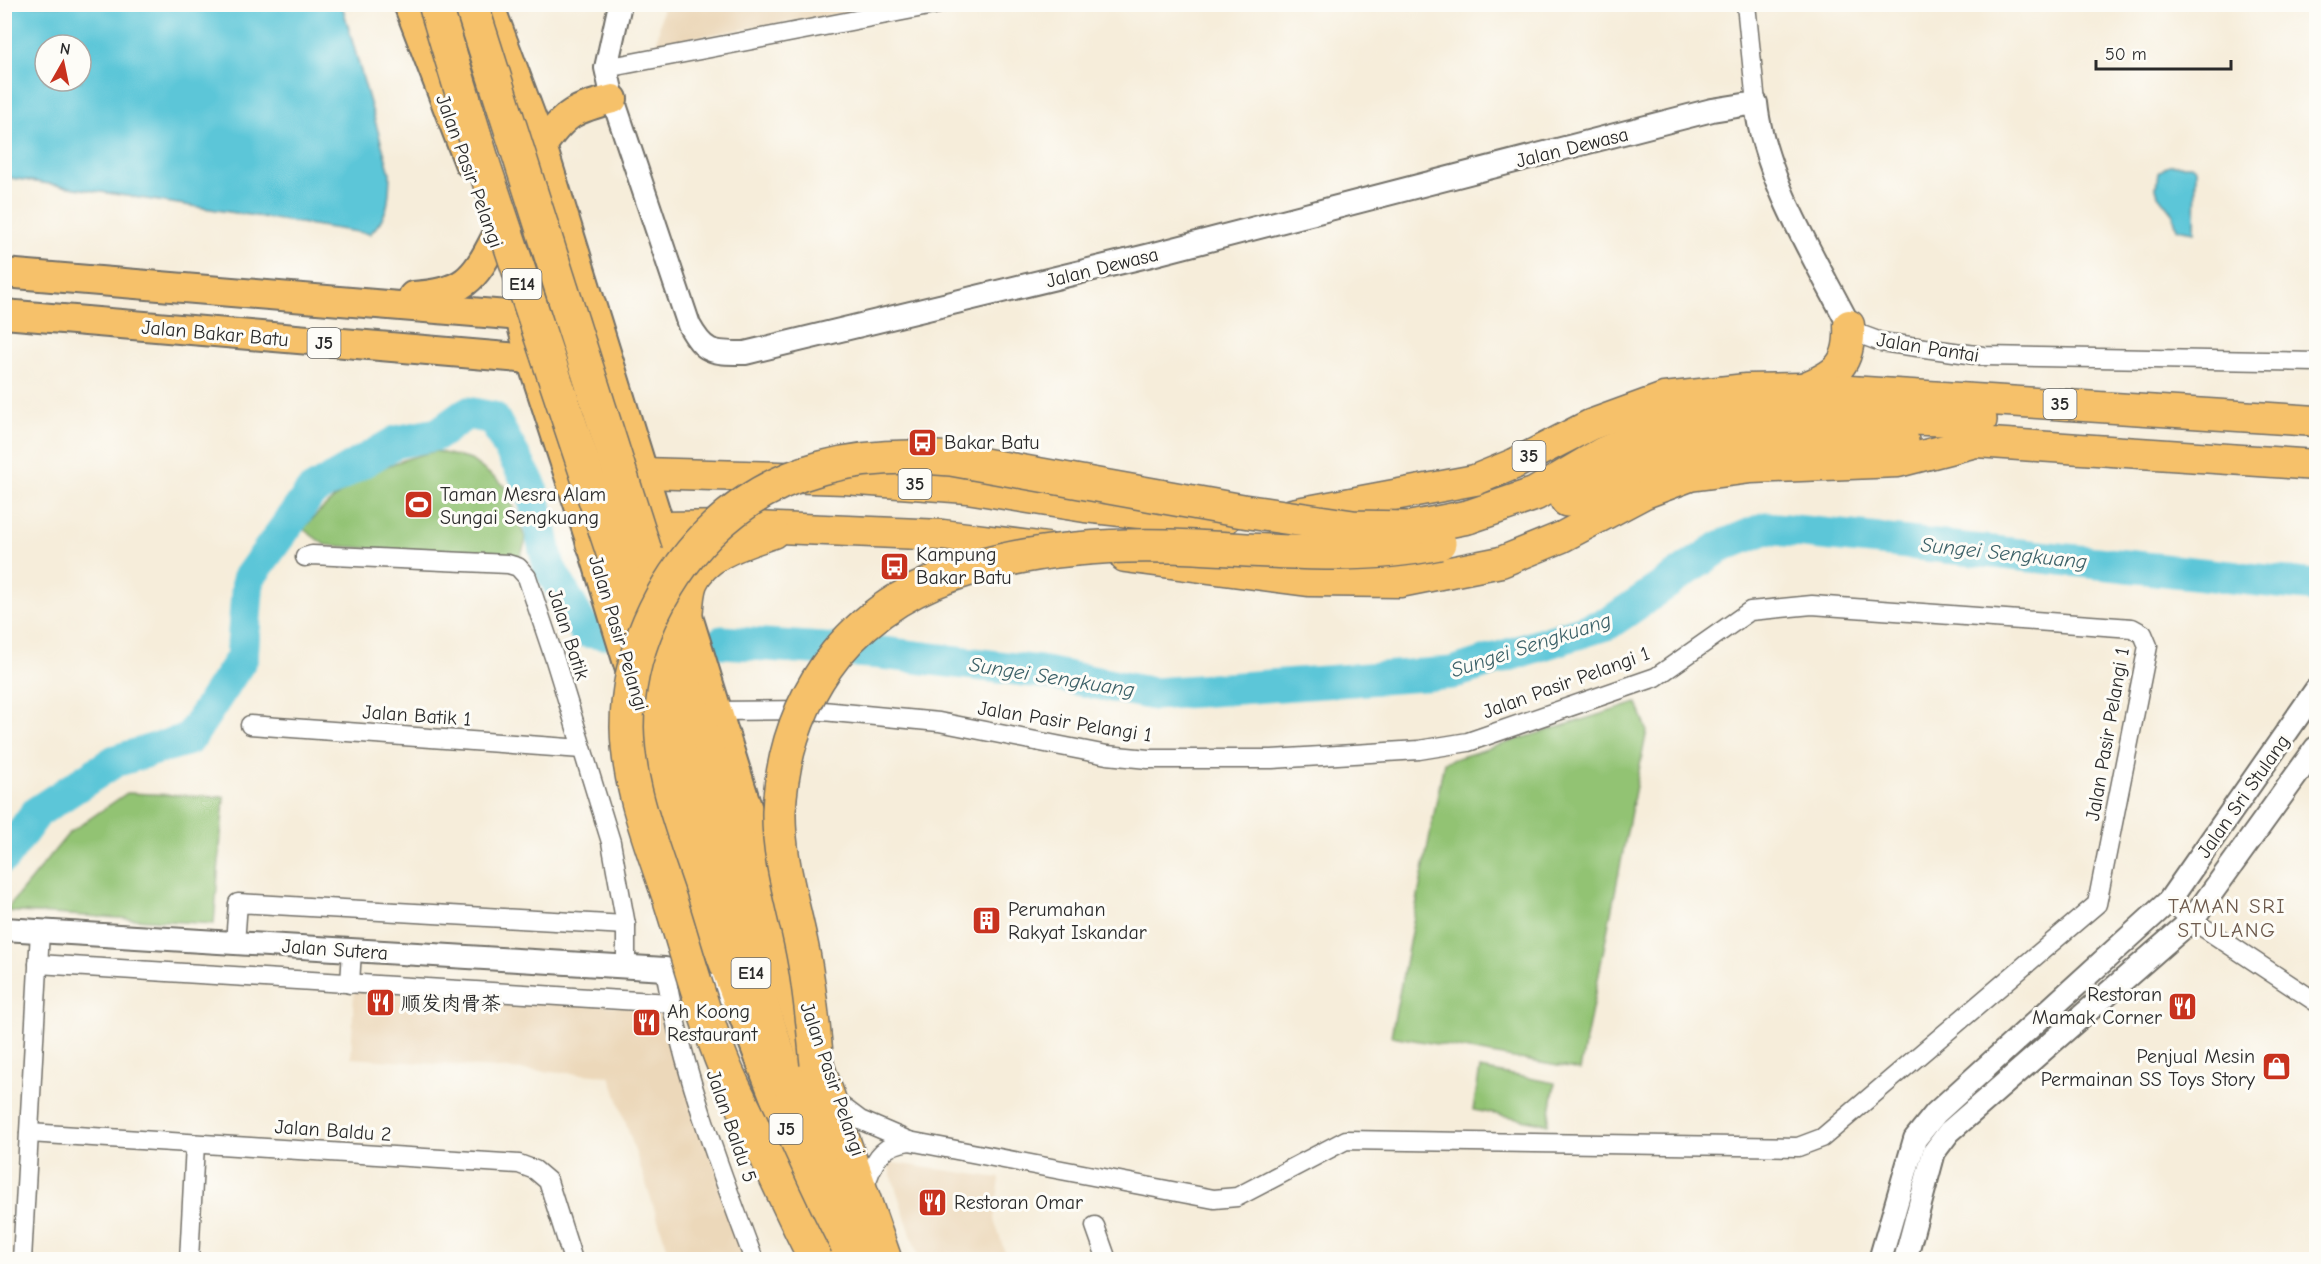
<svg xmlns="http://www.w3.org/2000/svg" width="2321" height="1264" viewBox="0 0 2321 1264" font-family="'Comic Neue','LXGW WenKai TC',sans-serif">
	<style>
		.built { fill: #ecd8ba }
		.green { fill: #92c373; stroke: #5e774f; stroke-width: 1.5 }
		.water { fill: #5cc6d8; stroke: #447882; stroke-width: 1.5; fill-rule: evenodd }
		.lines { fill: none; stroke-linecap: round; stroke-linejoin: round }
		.river { stroke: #5cc6d8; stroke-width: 33 }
		.minor-casing { stroke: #726f68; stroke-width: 21 }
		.tertiary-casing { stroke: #726f68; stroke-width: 26 }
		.primary-casing { stroke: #726f68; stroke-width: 32 }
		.trunk-casing { stroke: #726f68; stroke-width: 33 }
		.motorway-casing { stroke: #726f68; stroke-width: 36 }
		.minor { stroke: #fff; stroke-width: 18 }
		.tertiary { stroke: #fff; stroke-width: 22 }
		.primary { stroke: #f6c16b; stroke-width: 28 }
		.trunk { stroke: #f6c16b; stroke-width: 30 }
		.motorway { stroke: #f6c16b; stroke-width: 33 }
		.motorway-bridge-casing { stroke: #726f68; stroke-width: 36; stroke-linecap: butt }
		.motorway-bridge { stroke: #f6c16b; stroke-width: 33 }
		.labels { text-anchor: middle; stroke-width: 6; stroke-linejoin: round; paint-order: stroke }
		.shield { fill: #fdfcf7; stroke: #6a6a68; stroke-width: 1.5 }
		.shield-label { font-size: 18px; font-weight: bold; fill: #2b2b2b }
		.street-label { font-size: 20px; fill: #2b2b2b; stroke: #fdfcf7 }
		.poi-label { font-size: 20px; fill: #2b2b2b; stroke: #fdfcf7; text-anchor: start }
		.water-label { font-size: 21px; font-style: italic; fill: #3c6168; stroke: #fdfcf7 }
		.neighbourhood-label { font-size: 21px; letter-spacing: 1.5px; fill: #6d5a4c; stroke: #fdfcf7 }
	</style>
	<rect width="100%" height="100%" fill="#fdfcf7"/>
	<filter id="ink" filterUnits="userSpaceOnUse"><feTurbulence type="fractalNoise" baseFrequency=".0167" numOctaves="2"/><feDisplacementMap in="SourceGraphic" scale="12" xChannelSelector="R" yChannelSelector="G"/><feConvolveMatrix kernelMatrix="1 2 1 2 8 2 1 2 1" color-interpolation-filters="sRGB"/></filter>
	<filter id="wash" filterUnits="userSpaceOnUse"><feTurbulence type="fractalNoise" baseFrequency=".008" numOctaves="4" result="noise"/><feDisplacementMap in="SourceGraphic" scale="24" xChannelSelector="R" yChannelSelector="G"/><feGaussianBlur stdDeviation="1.35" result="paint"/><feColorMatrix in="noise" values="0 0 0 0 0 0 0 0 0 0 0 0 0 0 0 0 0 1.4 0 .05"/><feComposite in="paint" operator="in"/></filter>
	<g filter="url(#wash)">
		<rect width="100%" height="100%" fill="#f6edda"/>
		<g class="built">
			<polygon points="663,5 898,5 657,43"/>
			<polygon points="354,990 665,1009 748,1259 671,1259 610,1076 351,1058"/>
			<polygon points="887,1162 1000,1178 994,1219 1007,1259 919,1259"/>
		</g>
		<g class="green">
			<path d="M436 451 471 460 505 486 526 540 519 560 325 545 303 529C343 484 378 464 436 451Z"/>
			<polygon points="1637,703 1647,730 1580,1070 1391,1036 1444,762"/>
			<polygon points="127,793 224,797 214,924 5,911 69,833"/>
			<polygon points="1480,1069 1555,1083 1548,1124 1473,1110"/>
		</g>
		<g class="water">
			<path d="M4 5H342L390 173C389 199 390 214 370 234L5 177ZM45 45H81V81H45Z"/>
			<polygon points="2169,165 2191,165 2196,169 2195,232 2177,229 2173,214 2158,195 2156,188 2158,173"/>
		</g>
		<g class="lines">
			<g class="river">
				<polyline points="722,642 882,653 1040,672 1154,694 1452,673 1609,623 1720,547 1766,528 2316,586"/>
				<polyline points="4,857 37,812 115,761 189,739 242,658 248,579 311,492 396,442 438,434 467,413 493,418 531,487 549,567 585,631 602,633"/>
			</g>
		</g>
	</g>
	<g filter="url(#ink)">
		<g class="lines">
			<defs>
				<g id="minor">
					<polyline points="1746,4 1756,103"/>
					<polyline points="606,68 939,4"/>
					<polyline points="1849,325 1862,335 1881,342 1983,356 2316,362"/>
					<polyline points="305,557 312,555 508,564 518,567 527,577 555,660 611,842 626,925 626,967"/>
					<polyline points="715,711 812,710 939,722 1107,755 1148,759 1272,759 1419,750 1468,742 1656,677 1750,611 1812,605 2132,628 2143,634 2148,646 2097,904 1822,1138 1798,1147 1346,1140 1237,1197 1214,1199 909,1141 860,1120 840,1105"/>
					<polyline points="250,725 582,749"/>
					<polyline points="2169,901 2192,920 2316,1002"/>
					<polyline points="235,943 238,903 626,925"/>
					<polyline points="38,964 670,1003"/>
					<path d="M665 969C680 1064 720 1170 754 1260"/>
					<polyline points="350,984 352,950"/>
					<polyline points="29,1133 519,1164 535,1170 548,1181 573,1260"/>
					<path d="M868 1178C876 1155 885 1145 909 1141"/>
					<polyline points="1095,1226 1107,1260"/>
					<polyline points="22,1260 40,931"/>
					<polyline points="189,1260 195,1144"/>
				</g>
				<g id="tertiary">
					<path d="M620 4 606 68 613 99 689 325C705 354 713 353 745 353L1151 255 1712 110 1756 103C1763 175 1816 261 1849 325"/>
					<polyline points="4,929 665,969 685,974 735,998"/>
					<polyline points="1880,1260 1915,1139 1936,1113 2169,901 2316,690"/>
					<polyline points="1905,1260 1934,1152 1949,1132 2192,920 2316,748"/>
				</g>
				<g id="primary">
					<polyline points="408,4 469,163"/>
					<polyline points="489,4 542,146 775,897"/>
					<path d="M542 146C565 113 574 109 613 99"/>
					<polyline points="4,273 520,316 589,303"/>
					<path d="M413 296C463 293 474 281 496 237"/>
					<polyline points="4,314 531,359 546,356"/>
					<polyline points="520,318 531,359 591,543 706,917 836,1260"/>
				</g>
				<g id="trunk">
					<path d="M1803 388C1837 375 1851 364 1849 325"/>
					<polyline points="573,486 643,473 845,479 967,488 1085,507 1184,518 1226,518"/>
					<polyline points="1292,514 1475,480 1514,464 1590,425 1664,398 1746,389 1803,388 2316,421"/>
					<polyline points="591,543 661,527 731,526 943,535 1047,548"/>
					<polyline points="1125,557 1308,581 1400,582 1501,562 1562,537 1645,493 1690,476 1751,468 1898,462 1976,442 2316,465"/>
					<path d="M687 620C688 608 688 594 692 583 705 553 745 543 773 533"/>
				</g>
				<g id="motorway">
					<path d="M1567 500C1599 483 1631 465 1666 454 1740 430 1825 439 1902 441"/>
					<polyline points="1468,517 1535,494 1603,454 1643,437 1683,424 1760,414 1980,420"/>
					<polyline points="646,554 683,681 885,1260"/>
					<polyline points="616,562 775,1045 856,1260"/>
				</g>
			</defs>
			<use href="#minor" class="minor-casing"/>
			<use href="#tertiary" class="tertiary-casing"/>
			<use href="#primary" class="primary-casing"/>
			<use href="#trunk" class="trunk-casing"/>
			<use href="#motorway" class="motorway-casing"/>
			<use href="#minor" class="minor"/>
			<use href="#tertiary" class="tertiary"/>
			<use href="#primary" class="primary"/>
			<use href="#trunk" class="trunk"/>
			<use href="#motorway" class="motorway"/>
			<defs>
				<g id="motorway-bridge">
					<polyline points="435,4 484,166 616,562"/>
					<polyline points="471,4 646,554"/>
					<path d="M817 1064C813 1025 810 986 802 948 793 903 778 858 779 811 782 753 800 699 836 654 873 609 918 584 973 568 1045 547 1120 543 1195 547 1277 551 1358 560 1439 543"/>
					<path d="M816 1260C793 1216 773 1171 753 1127 741 1101 727 1076 718 1050 699 1001 686 950 670 900 651 843 628 788 627 727 627 655 659 584 709 533 776 466 861 451 951 459L1243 511 1353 527 1411 528 1468 517"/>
				</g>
			</defs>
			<use href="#motorway-bridge" class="motorway-bridge-casing"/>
			<use href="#motorway-bridge" class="motorway-bridge"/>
		</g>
	</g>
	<defs>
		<symbol id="bus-square" viewBox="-11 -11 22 22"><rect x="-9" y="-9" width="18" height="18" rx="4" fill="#c8321e" stroke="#fdfcf7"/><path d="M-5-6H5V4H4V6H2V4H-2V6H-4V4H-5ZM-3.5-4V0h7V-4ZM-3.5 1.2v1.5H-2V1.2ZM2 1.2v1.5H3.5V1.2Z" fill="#fff"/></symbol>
		<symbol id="stadium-square" viewBox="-11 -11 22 22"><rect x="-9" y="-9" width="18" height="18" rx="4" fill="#c8321e" stroke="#fdfcf7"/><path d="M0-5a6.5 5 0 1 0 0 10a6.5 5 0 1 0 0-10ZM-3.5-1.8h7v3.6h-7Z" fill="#fff"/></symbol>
		<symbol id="building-square" viewBox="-11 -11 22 22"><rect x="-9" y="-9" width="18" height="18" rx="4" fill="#c8321e" stroke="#fdfcf7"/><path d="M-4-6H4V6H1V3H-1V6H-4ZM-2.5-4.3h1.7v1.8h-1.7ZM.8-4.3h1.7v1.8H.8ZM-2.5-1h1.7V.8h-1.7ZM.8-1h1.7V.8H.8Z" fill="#fff"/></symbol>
		<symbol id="restaurant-square" viewBox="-11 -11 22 22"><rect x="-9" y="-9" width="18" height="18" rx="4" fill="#c8321e" stroke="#fdfcf7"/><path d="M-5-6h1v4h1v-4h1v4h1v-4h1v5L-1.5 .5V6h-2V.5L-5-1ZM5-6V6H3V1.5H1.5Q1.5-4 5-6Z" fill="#fff"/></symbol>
		<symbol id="shop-square" viewBox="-11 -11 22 22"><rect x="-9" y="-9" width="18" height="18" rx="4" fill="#c8321e" stroke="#fdfcf7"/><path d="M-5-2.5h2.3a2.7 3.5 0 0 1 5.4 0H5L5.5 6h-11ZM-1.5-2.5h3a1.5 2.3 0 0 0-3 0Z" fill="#fff"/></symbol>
	</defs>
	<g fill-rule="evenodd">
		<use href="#bus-square" x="906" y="426" width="33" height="33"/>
		<use href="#stadium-square" x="402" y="488" width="33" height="33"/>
		<use href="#bus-square" x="878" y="550" width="33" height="33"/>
		<use href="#building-square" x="970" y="904" width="33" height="33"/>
		<use href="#restaurant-square" x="364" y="986" width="33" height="33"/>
		<use href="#restaurant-square" x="2166" y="990" width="33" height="33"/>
		<use href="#restaurant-square" x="630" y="1006" width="33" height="33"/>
		<use href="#shop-square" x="2260" y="1050" width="33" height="33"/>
		<use href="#restaurant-square" x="916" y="1186" width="33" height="33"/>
	</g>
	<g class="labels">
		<g class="shield">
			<rect x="502.5" y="269" width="39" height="30" rx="4.5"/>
			<rect x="307.5" y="328" width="33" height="30" rx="4.5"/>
			<rect x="2043.5" y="389" width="33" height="30" rx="4.5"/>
			<rect x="1512.5" y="441" width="33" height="30" rx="4.5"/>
			<rect x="898.5" y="469" width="33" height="30" rx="4.5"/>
			<rect x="731.5" y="958" width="39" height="30" rx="4.5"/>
			<rect x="769.5" y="1114" width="33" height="30" rx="4.5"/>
		</g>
		<g class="shield-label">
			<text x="522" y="290">E14</text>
			<text x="324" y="349">J5</text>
			<text x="2060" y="410">35</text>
			<text x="1529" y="462">35</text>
			<text x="915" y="490">35</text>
			<text x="751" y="979">E14</text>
			<text x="786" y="1135">J5</text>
		</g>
		<g class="street-label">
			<text transform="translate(1572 147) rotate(-14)" y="7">Jalan Dewasa</text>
			<text transform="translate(470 171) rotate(70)" y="7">Jalan Pasir Pelangi</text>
			<text transform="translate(1102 267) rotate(-14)" y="7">Jalan Dewasa</text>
			<text transform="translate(215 333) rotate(5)" y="7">Jalan Bakar Batu</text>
			<text transform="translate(1928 347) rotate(9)" y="7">Jalan Pantai</text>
			<text transform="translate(619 633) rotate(73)" y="7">Jalan Pasir Pelangi</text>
			<text transform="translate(569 634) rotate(72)" y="7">Jalan Batik</text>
			<text transform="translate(1566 682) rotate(-20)" y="7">Jalan Pasir Pelangi 1</text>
			<text transform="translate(417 715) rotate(4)" y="7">Jalan Batik 1</text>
			<text transform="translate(1065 721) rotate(9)" y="7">Jalan Pasir Pelangi 1</text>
			<text transform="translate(2107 734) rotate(-80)" y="7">Jalan Pasir Pelangi 1</text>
			<text transform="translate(2243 796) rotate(-55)" y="7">Jalan Sri Stulang</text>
			<text transform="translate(335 949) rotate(4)" y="7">Jalan Sutera</text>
			<text transform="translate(833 1079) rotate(71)" y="7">Jalan Pasir Pelangi</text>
			<text transform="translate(732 1126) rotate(71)" y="7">Jalan Baldu 5</text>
			<text transform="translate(333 1130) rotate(4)" y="7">Jalan Baldu 2</text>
		</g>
		<g class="poi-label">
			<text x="944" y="449">Bakar Batu</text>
			<text x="440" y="501">Taman Mesra Alam<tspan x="440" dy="23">Sungai Sengkuang</tspan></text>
			<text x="916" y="561">Kampung<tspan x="916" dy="23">Bakar Batu</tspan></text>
			<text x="1008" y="916">Perumahan<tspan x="1008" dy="23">Rakyat Iskandar</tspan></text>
			<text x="2162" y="1001" text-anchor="end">Restoran<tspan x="2162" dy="23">Mamak Corner</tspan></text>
			<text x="401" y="1010">顺发肉骨茶</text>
			<text x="667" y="1018">Ah Koong<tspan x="667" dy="23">Restaurant</tspan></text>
			<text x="2255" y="1063" text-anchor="end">Penjual Mesin<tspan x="2255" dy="23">Permainan SS Toys Story</tspan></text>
			<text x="954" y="1209">Restoran Omar</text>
		</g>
		<g class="water-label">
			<text transform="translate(2004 553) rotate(6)" y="7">Sungei Sengkuang</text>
			<text transform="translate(1531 645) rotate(-18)" y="7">Sungei Sengkuang</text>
			<text transform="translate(1052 677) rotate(9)" y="7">Sungei Sengkuang</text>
		</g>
		<g class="neighbourhood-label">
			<text x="2227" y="913">TAMAN SRI<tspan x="2227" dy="24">STULANG</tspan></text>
		</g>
	</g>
	<rect width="2321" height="1264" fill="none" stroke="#fdfcf7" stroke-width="24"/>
	<g transform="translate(63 63) rotate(9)"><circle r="28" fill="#fdfcf7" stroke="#a9a8a5" stroke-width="1.5"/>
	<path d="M0-4.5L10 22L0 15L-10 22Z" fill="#c8321e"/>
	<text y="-9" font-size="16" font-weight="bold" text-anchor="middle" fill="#2b2b2b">N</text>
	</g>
	<path d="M2096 60v9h135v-9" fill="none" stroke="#2b2b2b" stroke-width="3"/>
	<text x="2105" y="60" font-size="18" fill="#2b2b2b" stroke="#fdfcf7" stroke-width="4.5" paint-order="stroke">50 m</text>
</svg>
